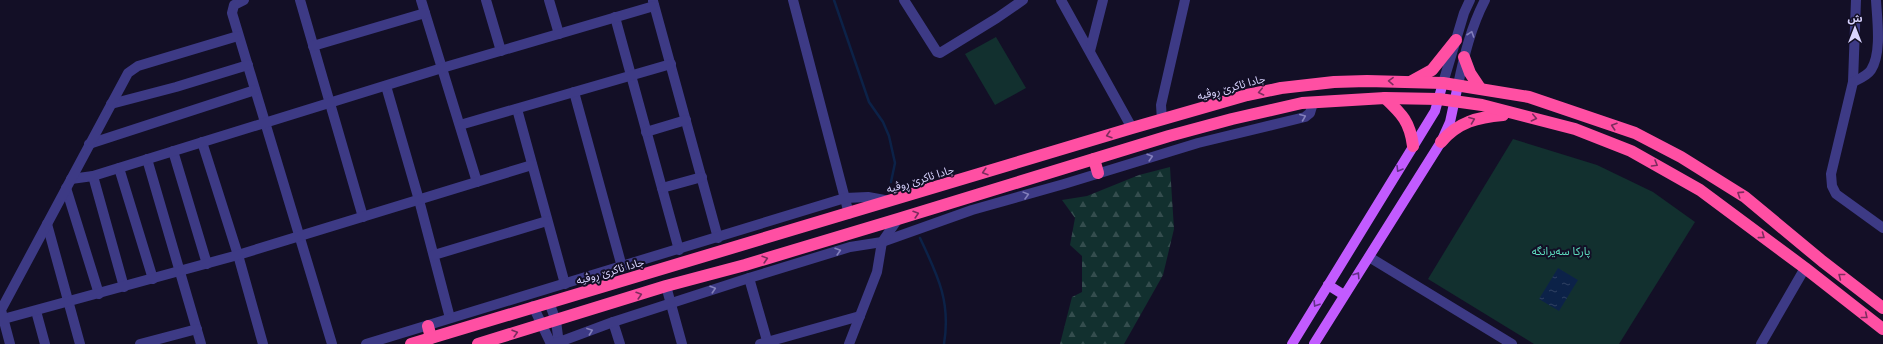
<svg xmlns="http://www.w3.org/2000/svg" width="1883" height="344" viewBox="0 0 1883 344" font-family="'DM Sans','Noto Sans Arabic',sans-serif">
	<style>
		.green { fill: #12302f }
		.forest { fill: url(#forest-firs) }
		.water { fill: url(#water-ripples) }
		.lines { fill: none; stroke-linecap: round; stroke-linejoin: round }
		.stream { stroke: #0c2248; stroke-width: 2.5 }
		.minor { stroke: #3d3a85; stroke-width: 10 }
		.major { stroke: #c25bff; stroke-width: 10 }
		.highway { stroke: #ff4fa3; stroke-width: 12 }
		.oneway { stroke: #837fbc }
		.oneway2 { stroke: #7d2c5e }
		.oneway3 { stroke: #623188 }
		.labels { text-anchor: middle; stroke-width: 4; stroke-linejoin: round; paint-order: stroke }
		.street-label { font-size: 11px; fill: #d9d4ff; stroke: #130f26 }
		.park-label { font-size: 11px; fill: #5fe0c0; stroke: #130f26 }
	</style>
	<defs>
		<pattern id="forest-firs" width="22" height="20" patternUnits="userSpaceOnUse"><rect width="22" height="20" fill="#12302f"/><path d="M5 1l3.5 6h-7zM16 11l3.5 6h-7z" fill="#344d4e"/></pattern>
		<pattern id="water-ripples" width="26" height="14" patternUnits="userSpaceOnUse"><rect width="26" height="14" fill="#0c2248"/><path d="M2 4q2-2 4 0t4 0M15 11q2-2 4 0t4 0" fill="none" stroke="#2f4163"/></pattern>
	</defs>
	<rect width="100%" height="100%" fill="#130f26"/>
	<g class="green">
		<polygon points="996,37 1026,88 995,105 965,54"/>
		<polygon points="1513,139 1597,165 1653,192 1695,222 1619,344 1534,344 1428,279"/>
	</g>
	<polygon class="forest" points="1170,167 1174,229 1163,275 1124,344 1060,344 1072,297 1082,292 1082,256 1070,245 1075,218 1062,200 1087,196 1139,175"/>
	<polygon class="water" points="1558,268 1578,280 1559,311 1539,299"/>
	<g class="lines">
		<g class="stream">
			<polyline points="834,0 869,102 883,122 889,136 895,163 891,182"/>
			<path d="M920 238C938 276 951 302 944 344"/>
		</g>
		<g class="minor">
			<polyline points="244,0 234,5 232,13 332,344"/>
			<polyline points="300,0 363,217"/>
			<polyline points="421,0 477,182"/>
			<polyline points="486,0 501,51"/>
			<polyline points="549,0 559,34"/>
			<polyline points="793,0 849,214"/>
			<polyline points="904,0 937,52 940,53 997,18 1023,0"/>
			<polyline points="1061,0 1132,128"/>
			<polyline points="1856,0 1853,82 1831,174 1832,186 1836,194 1883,228"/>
			<polyline points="653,1 718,238"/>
			<polyline points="615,17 679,250"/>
			<polyline points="313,46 425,13"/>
			<polyline points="1090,51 1103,0"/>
			<path d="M1853 82C1859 79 1867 76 1871 70 1882 53 1877 19 1876 0"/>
			<polyline points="1443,83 1464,13 1470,0"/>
			<path d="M1458 85C1464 56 1471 27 1485 0"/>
			<polyline points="386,86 419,200 450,318"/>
			<polyline points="574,92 622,267"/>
			<polyline points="111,104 176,87 248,65"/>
			<polyline points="517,109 565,284"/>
			<polyline points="1162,120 1161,105 1185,0"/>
			<polyline points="460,125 671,64"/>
			<polyline points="646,132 686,120"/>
			<polyline points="202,142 238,255 263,344"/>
			<polyline points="89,144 255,90"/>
			<polyline points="173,151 207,264"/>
			<polyline points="147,159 201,344"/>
			<polyline points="119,168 153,279"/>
			<polyline points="93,176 124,287"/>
			<polyline points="71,179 93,176 442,68 654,6"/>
			<polyline points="66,188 99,294"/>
			<polyline points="662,188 702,177"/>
			<polyline points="47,224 80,344"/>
			<polyline points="434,255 547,221"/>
			<polyline points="1369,257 1512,344"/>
			<polyline points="749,278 768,344"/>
			<polyline points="666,286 682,344"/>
			<polyline points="549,302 556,321 559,344"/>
			<polyline points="533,306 551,344"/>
			<polyline points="36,311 45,344"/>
			<polyline points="0,320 238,255 532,165"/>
			<polyline points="613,322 620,344"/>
			<polyline points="10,344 1,310 128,73 138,66 238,36"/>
			<polyline points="140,344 197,329"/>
			<polyline points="366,344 845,198 868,197 890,201"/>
			<polyline points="554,344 613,322 749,278 850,247 882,242 972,210 1064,184 1198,143 1305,117 1310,113 1313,103"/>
			<polyline points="760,344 860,316"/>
			<polyline points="849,344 877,272 882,242 898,219"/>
			<polyline points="1761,344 1805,268"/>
		</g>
		<g class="major">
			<polyline points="1328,285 1344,295"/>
			<polyline points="1292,344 1435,111 1443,83"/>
			<polyline points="1314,344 1441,142 1450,122 1458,85"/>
		</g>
		<g class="highway">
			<polyline points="1464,57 1470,73 1480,88"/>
			<polyline points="1412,81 1432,70 1456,40"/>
			<path d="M1385 98C1402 114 1410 122 1413 146"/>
			<path d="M1441 142C1458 122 1478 117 1503 115"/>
			<polyline points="1094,159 1098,173"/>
			<polyline points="428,326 431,338"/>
			<polyline points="411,344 1132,128 1247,95 1281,88 1334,82 1367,81 1443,83 1529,97 1635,133 1681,157 1745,197 1822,261 1883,308"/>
			<polyline points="478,344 666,286 745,265 898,219 1169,136 1232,119 1302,103 1385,98 1439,99 1482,105 1575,129 1631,151 1700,190 1805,268 1883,329"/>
		</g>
	</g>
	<defs><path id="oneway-chevron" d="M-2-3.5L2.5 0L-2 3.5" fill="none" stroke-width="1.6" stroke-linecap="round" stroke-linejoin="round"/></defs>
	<g class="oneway">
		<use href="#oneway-chevron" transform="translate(1471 34) rotate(-71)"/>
		<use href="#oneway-chevron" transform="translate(1303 117) rotate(-22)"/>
		<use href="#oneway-chevron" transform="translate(1150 157) rotate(-17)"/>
		<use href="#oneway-chevron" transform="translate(1026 195) rotate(-15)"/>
		<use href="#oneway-chevron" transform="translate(838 251) rotate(-17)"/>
		<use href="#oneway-chevron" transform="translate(713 289) rotate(-18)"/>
		<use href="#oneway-chevron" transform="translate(590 331) rotate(-20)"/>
	</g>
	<g class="oneway2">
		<use href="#oneway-chevron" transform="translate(1391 81) rotate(-179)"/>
		<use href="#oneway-chevron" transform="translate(1261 92) rotate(168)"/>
		<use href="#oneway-chevron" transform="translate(1534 118) rotate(13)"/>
		<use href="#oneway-chevron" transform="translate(1472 120) rotate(-21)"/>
		<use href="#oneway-chevron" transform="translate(1614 126) rotate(-162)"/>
		<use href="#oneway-chevron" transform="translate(1109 135) rotate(163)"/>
		<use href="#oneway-chevron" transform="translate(1655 164) rotate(30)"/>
		<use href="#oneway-chevron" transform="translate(985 172) rotate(163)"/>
		<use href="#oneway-chevron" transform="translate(1740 194) rotate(-147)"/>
		<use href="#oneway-chevron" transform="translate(916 214) rotate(-17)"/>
		<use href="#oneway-chevron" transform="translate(1762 236) rotate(36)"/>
		<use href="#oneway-chevron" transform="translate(765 259) rotate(-17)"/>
		<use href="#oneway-chevron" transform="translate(1841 276) rotate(-142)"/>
		<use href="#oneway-chevron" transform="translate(639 295) rotate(-17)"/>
		<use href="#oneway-chevron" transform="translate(1865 316) rotate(39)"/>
		<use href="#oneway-chevron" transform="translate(515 333) rotate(-16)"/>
	</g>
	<g class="oneway3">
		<use href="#oneway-chevron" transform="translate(1399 169) rotate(121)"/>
		<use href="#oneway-chevron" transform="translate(1357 275) rotate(-57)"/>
		<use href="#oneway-chevron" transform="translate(1316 304) rotate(122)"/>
	</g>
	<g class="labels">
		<g class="street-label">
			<text transform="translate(1231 87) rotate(-15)" y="4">جادا ئاکرێ ڕوڤیە</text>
			<text transform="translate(920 179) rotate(-17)" y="4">جادا ئاکرێ ڕوڤیە</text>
			<text transform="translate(610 271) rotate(-16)" y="4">جادا ئاکرێ ڕوڤیە</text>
		</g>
		<g class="park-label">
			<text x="1561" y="255">پارکا سەیرانگه</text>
		</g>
	</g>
	<g transform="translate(1855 28)" stroke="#130f26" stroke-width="3" paint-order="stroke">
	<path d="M0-3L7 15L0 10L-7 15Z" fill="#d9d4ff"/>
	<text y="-6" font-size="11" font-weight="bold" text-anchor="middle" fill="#d9d4ff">ش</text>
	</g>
</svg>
